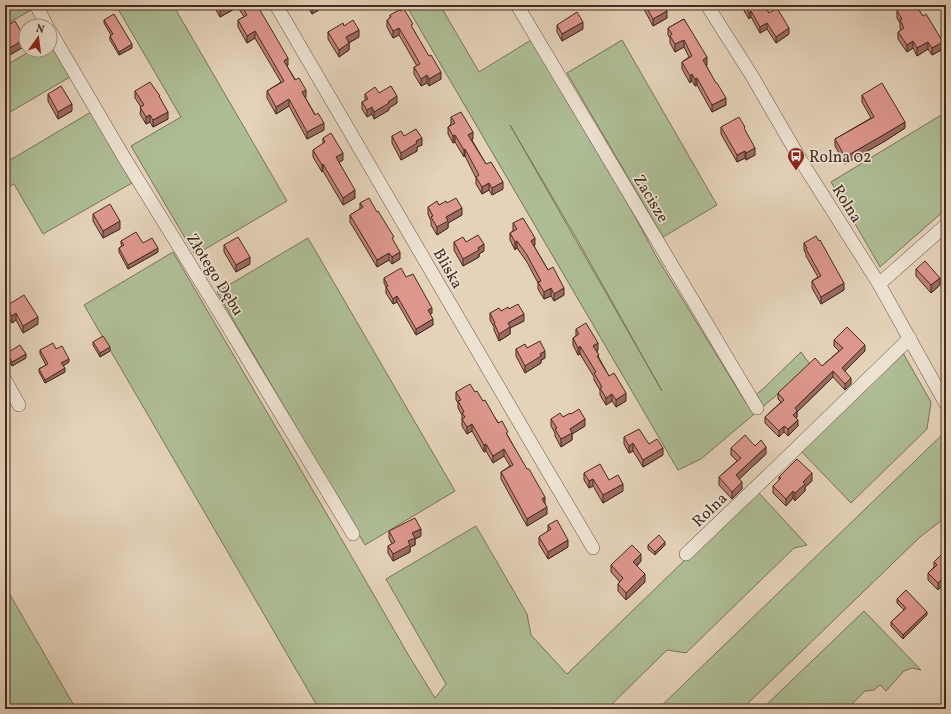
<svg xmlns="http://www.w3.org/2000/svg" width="951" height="714" viewBox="0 0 951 714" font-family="Vollkorn,serif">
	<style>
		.green { fill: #aebd94; stroke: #79745a; fill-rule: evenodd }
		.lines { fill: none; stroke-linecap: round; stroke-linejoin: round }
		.minor-casing { stroke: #6c5546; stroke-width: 14 }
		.minor { stroke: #ede2d2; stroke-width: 13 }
		.wall { fill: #be8279; stroke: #442b20 }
		.shaded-wall { fill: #9b6a63; stroke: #442b20 }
		.building { fill: #dd978d; stroke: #442b20 }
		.labels { text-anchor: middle; stroke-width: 3.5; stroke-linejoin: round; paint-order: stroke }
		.poi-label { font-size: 16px; fill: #442b20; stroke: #ede2d2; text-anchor: start }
		.street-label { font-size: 16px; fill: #442b20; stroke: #ede2d2 }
	</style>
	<rect width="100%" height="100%" fill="#e4d2b9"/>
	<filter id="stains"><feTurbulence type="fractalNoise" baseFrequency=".005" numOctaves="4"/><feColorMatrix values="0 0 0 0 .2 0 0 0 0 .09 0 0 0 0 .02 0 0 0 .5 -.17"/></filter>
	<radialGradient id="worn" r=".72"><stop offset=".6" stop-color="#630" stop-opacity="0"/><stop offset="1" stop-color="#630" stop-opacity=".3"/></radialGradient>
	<g class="green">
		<polygon points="5,5 28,5 31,10 5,25"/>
		<polygon points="125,5 173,5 287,201 195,255 131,146 181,117 118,9"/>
		<path d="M406 5H440L479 72 531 40 631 209 656 256 746 403 764 388 801 352 811 366 701 459 678 470ZM510 125 578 241 662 391Z"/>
		<polygon points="622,40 717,205 663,237 567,73"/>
		<polygon points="50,43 70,77 5,115 5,66 32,50 50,50"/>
		<polygon points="91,112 132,183 43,234 14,184 5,189 5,163"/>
		<polygon points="946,112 946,209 880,267 831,182"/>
		<polygon points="308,238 455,491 365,545 217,292"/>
		<polygon points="173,252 349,552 409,656 435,698 446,684 386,579 476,526 527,614 531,635 567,674 687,558 758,492 807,545 794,548 686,653 667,650 607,709 319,709 84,305"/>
		<polygon points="903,353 931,402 927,429 851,503 801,451"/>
		<polygon points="946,431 946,517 920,537 742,709 658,709"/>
		<polygon points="5,586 76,709 5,709"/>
		<polygon points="864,611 921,670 912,668 904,671 886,691 880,685 874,690 865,691 847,709 762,709"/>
	</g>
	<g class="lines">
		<defs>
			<g id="minor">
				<polyline points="36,5 47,26"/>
				<polyline points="276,5 540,458 593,548"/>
				<polyline points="517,5 757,408"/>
				<polyline points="707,5 752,76 803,164 879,284 946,404"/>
				<polyline points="50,31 125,159 223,318 353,534"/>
				<polyline points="879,284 946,225"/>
				<polyline points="5,380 19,405"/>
				<polyline points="686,554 777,467 910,338"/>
			</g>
		</defs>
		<use href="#minor" class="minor-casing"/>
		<use href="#minor" class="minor"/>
	</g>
	<g class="wall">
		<polygon points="213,5 257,5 288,65 287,66 306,97 305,97 324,130 307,139 289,106 276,114 267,98 267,91 281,82 255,38 247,43 238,27 238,20 244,17 238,7 220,17"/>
		<polygon points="307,5 327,5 312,14"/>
		<polygon points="645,5 663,5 667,18 653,26 645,11"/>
		<polygon points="743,5 764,5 769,13 789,34 776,43 767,29 760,33 751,17 749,19 743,9"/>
		<polygon points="897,11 943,49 932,55 928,49 917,56 913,48 907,52 898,39 898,32 901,30 900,28 900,23 897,18"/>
		<polygon points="390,15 413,29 441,79 429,86 427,83 421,86 414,74 414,67 417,66 399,35 393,38 387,27 387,20 390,18"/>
		<polygon points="684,19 707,65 706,65 726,105 712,112 697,85 695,86 692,81 690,83 682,69 682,62 689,57 684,47 675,52 670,43 670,38 668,35 668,28"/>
		<polygon points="104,20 132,48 119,55 110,40 110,36 111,35 104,23"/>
		<polygon points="557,25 583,29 562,41 557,32"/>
		<polygon points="344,26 359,37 349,43 349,50 339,57 328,39 328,32"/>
		<polygon points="5,27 25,46 8,56 5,51"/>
		<polygon points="135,91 160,98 168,119 153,127 150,122 146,124 140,114 141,107 135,98"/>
		<polygon points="379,93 397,103 389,108 389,110 374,119 372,114 367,117 362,109 362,102 365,101 365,94"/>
		<polygon points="48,94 72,111 58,119 48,101"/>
		<polygon points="862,95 905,128 885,141 845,164 835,146 835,139 871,118 862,102"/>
		<polygon points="451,117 473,139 472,140 486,164 503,189 492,195 489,190 482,194 476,184 476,178 465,156 464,157 455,142 453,143 448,134 448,127 451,124"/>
		<polygon points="721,127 745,130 755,155 746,160 745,158 737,162 721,134"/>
		<polygon points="392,136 404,136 422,145 417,147 417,151 401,160 392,143"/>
		<polygon points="323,138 343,160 339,162 355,198 343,205 323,171 322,172 313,157 313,150 323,144"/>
		<polygon points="360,203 400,259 392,264 389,260 377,267 350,222 350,215 360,209"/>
		<polygon points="447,203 462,215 448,223 448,228 437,235 431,225 431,221 428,214 428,207 439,205"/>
		<polygon points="93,214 120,229 103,238 93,221"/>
		<polygon points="513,223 535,245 534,246 548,270 564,295 554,301 551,296 544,299 538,289 538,283 527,262 517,248 515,250 510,240 510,233 513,231"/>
		<polygon points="121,241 158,252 128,269 119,252 119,248 122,246 121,244"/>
		<polygon points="454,242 466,242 484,251 479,254 479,257 463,266 454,250"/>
		<polygon points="804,243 844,290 821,304 812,288 812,281 818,277 806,256 806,254 804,250"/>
		<polygon points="224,245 250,264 236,272 224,252"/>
		<polygon points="916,269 940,285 931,293 916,276"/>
		<polygon points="406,277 432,313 430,314 433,325 416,335 397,302 393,304 386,293 386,287 384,283 384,278"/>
		<polygon points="6,306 38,324 23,333 16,320 12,323 6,313"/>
		<polygon points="509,309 524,321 510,328 510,334 499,341 494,330 494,327 490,320 490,313 501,311"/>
		<polygon points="576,329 598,350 597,351 599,358 609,376 626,401 616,407 612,401 606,405 600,395 600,390 594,380 594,377 580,354 578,355 573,345 573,338 576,336"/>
		<polygon points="834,340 865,351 845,371 851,384 845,390 833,377 797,412 797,417 796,418 798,426 788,436 784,432 779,437 765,423 765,417 781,402 778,399 778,393 822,366 839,351 834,346"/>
		<polygon points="93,342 110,351 100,357 93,345"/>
		<polygon points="527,348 545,358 541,360 541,363 525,373 516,356 516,349"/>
		<polygon points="56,349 69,362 63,366 65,372 45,383 39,372 39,369 46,365 40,354 40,350"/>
		<polygon points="7,353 26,358 12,366 7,357"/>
		<polygon points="456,392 475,392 483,401 508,436 545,504 545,505 547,514 527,526 501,479 501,472 510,466 504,456 493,463 486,451 484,452 472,431 467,434 462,426 462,415 458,408 458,403 456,400"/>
		<polygon points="571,414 585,426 572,434 572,440 561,447 555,436 555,433 551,426 551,419 563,417"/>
		<polygon points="624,437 649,444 663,455 643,467 633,451 629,453 624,444"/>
		<polygon points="755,446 766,454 739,479 742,489 732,499 719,485 719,477 737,461 731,455 731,448"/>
		<polygon points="584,473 609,480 623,491 603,503 593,486 589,488 584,480"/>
		<polygon points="779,477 812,481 805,487 805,491 795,501 793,498 786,506 773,493 773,486 779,480"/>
		<polygon points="548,525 568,547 548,559 539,544 539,537 548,531"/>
		<polygon points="389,531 421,536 415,539 415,545 410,547 410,552 393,561 388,553 388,546 392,544 389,538"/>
		<polygon points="648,545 665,545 655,555 648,549"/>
		<polygon points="946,556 946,588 943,585 938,590 928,580 928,573 934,567 934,562"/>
		<polygon points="641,561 637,566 645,582 626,600 618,591 618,584 620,582 611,572 611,565"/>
		<polygon points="897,599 927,615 903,639 891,626 891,622 904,610 897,603"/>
	</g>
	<g class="shaded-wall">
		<polygon points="228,5 238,5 238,7 220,17 220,10"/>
		<polygon points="315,5 327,5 312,14 312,7"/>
		<polygon points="610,5 614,5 610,8"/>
		<polygon points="667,11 667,18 653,26 653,19"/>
		<polygon points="751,11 751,17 749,19 749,13"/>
		<polygon points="583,22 583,29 562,41 562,34"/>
		<polygon points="767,23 767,29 760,33 760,27"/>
		<polygon points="399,28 399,35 393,38 393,31"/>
		<polygon points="789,28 789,34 776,43 776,37"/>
		<polygon points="359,30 359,37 346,44 346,37"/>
		<polygon points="255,31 255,38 247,43 247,36"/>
		<polygon points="25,39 25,46 8,56 8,49"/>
		<polygon points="684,40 684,47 675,52 675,44"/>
		<polygon points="913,41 913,48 907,52 907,45"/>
		<polygon points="928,42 928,49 917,56 917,48"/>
		<polygon points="943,42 943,49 932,55 932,48"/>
		<polygon points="349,43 349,50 339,57 339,50"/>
		<polygon points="132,44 132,48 119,55 119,52"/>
		<polygon points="707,57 707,65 703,67 703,60"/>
		<polygon points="288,58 288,65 284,68 284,61"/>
		<polygon points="441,72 441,79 429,86 429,79"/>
		<polygon points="692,74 692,81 690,83 690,76"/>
		<polygon points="427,75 427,83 421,86 421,79"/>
		<polygon points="697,78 697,85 695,86 695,79"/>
		<polygon points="306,90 306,97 302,99 302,92"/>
		<polygon points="397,96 397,103 389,108 389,110 374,119 374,112 388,102"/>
		<polygon points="726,98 726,105 712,112 712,105"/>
		<polygon points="289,99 289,106 276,114 276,107"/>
		<polygon points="72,104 72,111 58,119 58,112"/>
		<polygon points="372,107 372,114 367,117 367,110"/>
		<polygon points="168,112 168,119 153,127 153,120"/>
		<polygon points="150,115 150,122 146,124 146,117"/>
		<polygon points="905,122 905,128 885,141 845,164 845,157"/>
		<polygon points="324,123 324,130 307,139 307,132"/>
		<polygon points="473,132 473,139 468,142 468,135"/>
		<polygon points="455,135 455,142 453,143 453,136"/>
		<polygon points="422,138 422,145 417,147 417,151 401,160 401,153 416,141"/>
		<polygon points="755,148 755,155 746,160 746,153"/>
		<polygon points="465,149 465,156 464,157 464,150"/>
		<polygon points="745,151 745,158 737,162 737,155"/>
		<polygon points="343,153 343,160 336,164 336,157"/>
		<polygon points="323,164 323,171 322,172 322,165"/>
		<polygon points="503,182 503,189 492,195 492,188"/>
		<polygon points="489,183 489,190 482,194 482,187"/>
		<polygon points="355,190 355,198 343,205 343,198"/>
		<polygon points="462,208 462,215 448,223 448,228 437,235 437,227 446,217"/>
		<polygon points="120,221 120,229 103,238 103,231"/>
		<polygon points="535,238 535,245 531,248 531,241"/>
		<polygon points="517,241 517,248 515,250 515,242"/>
		<polygon points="484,244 484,251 479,254 479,257 463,266 463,259 478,248"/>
		<polygon points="158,248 158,252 128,269 128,265"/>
		<polygon points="400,252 400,259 392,264 392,257"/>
		<polygon points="389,253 389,260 377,267 377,260"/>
		<polygon points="250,257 250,264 236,272 236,265"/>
		<polygon points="7,274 7,277 5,279 5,275"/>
		<polygon points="940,278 940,285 931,293 931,285"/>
		<polygon points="844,283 844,290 821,304 821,297"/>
		<polygon points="8,287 8,291 5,293 5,289"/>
		<polygon points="551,288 551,296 544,299 544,292"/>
		<polygon points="564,288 564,295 554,301 554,294"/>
		<polygon points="397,296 397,302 393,304 393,299"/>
		<polygon points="432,308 432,313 428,316 428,310"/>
		<polygon points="16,313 16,320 12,323 12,316"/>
		<polygon points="524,314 524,321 510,328 510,334 499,341 499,334 508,323"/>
		<polygon points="38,317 38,324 23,333 23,326"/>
		<polygon points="433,319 433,325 416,335 416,329"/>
		<polygon points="598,343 598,350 593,353 593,346"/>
		<polygon points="865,345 865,351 842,374 842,368"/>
		<polygon points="580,346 580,354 578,355 578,348"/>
		<polygon points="110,347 110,351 100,357 100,353"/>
		<polygon points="545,351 545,358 541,360 541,363 525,373 525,366 540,354"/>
		<polygon points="26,354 26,358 12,366 12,362"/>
		<polygon points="69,359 69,362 61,367 61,363"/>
		<polygon points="65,368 65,372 45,383 45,380"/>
		<polygon points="833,371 833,377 797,412 797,417 793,421 793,415 795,408"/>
		<polygon points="851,378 851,384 845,390 845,384"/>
		<polygon points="626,393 626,401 616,407 616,400"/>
		<polygon points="612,394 612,401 606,405 606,398"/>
		<polygon points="585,419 585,426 572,434 572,440 561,447 561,439 570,429"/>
		<polygon points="798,420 798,426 788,436 788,429"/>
		<polygon points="472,424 472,431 467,434 467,427"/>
		<polygon points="784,426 784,432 779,437 779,431"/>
		<polygon points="633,443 633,451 629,453 629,446"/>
		<polygon points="486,444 486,451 484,452 484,445"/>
		<polygon points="766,447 766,454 736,482 736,475"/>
		<polygon points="663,448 663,455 643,467 643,460"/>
		<polygon points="504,449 504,456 493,463 493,456"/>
		<polygon points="812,473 812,481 805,487 805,491 795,501 795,493 803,482"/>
		<polygon points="593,479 593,486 589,488 589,481"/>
		<polygon points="742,482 742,489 732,499 732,492"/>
		<polygon points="623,484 623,491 603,503 603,495"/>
		<polygon points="793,491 793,498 786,506 786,499"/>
		<polygon points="545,497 545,504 542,506 542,499"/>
		<polygon points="547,507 547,514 527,526 527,519"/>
		<polygon points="421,529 421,536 415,539 415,545 410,547 410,552 393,561 393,554 408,541 412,533"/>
		<polygon points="568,540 568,547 548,559 548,552"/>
		<polygon points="665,542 665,545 655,555 655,552"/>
		<polygon points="641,554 641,561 633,569 633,562"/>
		<polygon points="645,574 645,582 626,600 626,593"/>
		<polygon points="943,578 943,585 938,590 938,583"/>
		<polygon points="927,612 927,615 903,639 903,635"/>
	</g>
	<g class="building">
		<polygon points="217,5 228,5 220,10"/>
		<polygon points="241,5 257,5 288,58 284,61 295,80 299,78 306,90 302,92 315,115 318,113 324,123 307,132 289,99 276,107 267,91 284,81 255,31 247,36 238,20 247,15"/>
		<polygon points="645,5 663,5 667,11 653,19"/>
		<polygon points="745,5 764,5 769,13 777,8 789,28 776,37 767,23 760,27 751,11 749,13"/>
		<polygon points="906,5 916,5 923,16 926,14 943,42 932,48 928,42 917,48 913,41 907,45 898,32 904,28 900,20 902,19 897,11"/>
		<polygon points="404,9 413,24 411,25 416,34 429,56 431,55 441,72 429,79 427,75 421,79 414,67 420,64 414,53 399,28 393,31 387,20 391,17 390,15 399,10 400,11"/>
		<polygon points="577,12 583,22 562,34 557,25"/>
		<polygon points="114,14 132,44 119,52 110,36 113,34 104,20"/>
		<polygon points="684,19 707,57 703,60 716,83 717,83 726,98 712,105 697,78 695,79 692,74 690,76 682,62 692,56 684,40 675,44 670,36 672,34 668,28"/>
		<polygon points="353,20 359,30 346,37 349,43 339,50 328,32 343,23 344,26"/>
		<polygon points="15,21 25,39 8,49 5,44 5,27"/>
		<polygon points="150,82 160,96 159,96 168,112 153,120 150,115 146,117 140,107 144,105 135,91"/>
		<polygon points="882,83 905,122 885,134 845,157 835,139 874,117 862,95"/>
		<polygon points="61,86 72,104 58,112 48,94"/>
		<polygon points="391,86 397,96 388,102 389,103 374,112 372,107 367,110 362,102 368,99 365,94 375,87 379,93"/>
		<polygon points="461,112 473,132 468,135 486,164 491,162 503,182 492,188 489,183 482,187 476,177 479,175 465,149 464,150 455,135 453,136 448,127 455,123 451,117"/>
		<polygon points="739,117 745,127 744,128 755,148 746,153 745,151 737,155 721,127"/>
		<polygon points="416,129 422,138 416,141 417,143 401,153 392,136 401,131 404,136"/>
		<polygon points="331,133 343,153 336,157 355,190 343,198 323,164 322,165 313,150 325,142 323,138"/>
		<polygon points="369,198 377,212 378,211 394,237 392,238 400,252 392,257 389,253 377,260 350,215 363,207 360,203"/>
		<polygon points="456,198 462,208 446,217 448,221 437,227 431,217 433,216 428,207 437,201 439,205 446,201 447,203"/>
		<polygon points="110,204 120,221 103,231 93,214"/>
		<polygon points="523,218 535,238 531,241 548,270 553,267 564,288 554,294 551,288 544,292 538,282 541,281 527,255 517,241 515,242 510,233 517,229 513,223"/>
		<polygon points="136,232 143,243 152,238 158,248 128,265 119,248 124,245 121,241"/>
		<polygon points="478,235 484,244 478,248 479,250 463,259 454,242 463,237 466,242"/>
		<polygon points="816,236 819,241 820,240 844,283 821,297 812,281 821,276 806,249 807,248 804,243"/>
		<polygon points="238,237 250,257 236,265 224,245"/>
		<polygon points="925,261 940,278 931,285 916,269"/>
		<polygon points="401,268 406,277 413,274 432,308 428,310 433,319 416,329 397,296 393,299 386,287 388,286 384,278"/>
		<polygon points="5,270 7,274 5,275"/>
		<polygon points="5,282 8,287 5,289"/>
		<polygon points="24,295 38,317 23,326 16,313 12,316 6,306"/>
		<polygon points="518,304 524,314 508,323 510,327 499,334 494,323 495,323 490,313 499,308 501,311 508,307 509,309"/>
		<polygon points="586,323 598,343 593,346 599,355 597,356 609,376 614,373 626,393 616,400 612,394 606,398 600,388 602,387 594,373 596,372 580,346 578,348 573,338 579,334 576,329"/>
		<polygon points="847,327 865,345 842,368 851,378 845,384 833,371 795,408 797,411 793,415 798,420 788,429 784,426 779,431 765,417 784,400 778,393 815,358 822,366 843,348 834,340"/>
		<polygon points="103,336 110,347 100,353 93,342"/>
		<polygon points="540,341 545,351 540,354 541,356 525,366 516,349 525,344 527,348"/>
		<polygon points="53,343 56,349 62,346 69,359 61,363 65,368 45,380 39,369 48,364 40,350"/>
		<polygon points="20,345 26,354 12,362 7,353"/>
		<polygon points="470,384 475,392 477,391 483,401 485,400 498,423 502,421 508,432 506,433 527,469 529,469 545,497 542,499 547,507 527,519 501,472 513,465 504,449 493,456 486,444 484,445 472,424 467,427 462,419 465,417 462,413 464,412 458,401 461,400 456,392"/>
		<polygon points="579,409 585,419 570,429 572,433 561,439 555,429 557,428 551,419 560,413 563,417 570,413 571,414"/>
		<polygon points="639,429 649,444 657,439 663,448 643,460 633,443 629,446 624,437"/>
		<polygon points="745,435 755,446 761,440 766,447 736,475 742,482 732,492 719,477 741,458 731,448"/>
		<polygon points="797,459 812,473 803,482 805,484 795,493 793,491 786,499 773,486 781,478 779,477"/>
		<polygon points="600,464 609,480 618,475 623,484 603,495 593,479 589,481 584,473"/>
		<polygon points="415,518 421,529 412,533 415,538 408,541 410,545 393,554 388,546 395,542 389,531"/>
		<polygon points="557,520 568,540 548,552 539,537 551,529 548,525"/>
		<polygon points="659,535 665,542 655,552 648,545"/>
		<polygon points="632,545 641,554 633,562 645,574 626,593 618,584 623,578 611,565"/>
		<polygon points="943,553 946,556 946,581 943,578 938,583 928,573 937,565 934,562"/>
		<polygon points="906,590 927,612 903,635 891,622 906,608 897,599"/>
	</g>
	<defs>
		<symbol id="bus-pin" viewBox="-11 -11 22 30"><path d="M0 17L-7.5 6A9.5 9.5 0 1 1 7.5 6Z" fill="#8f2418" stroke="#ede2d2"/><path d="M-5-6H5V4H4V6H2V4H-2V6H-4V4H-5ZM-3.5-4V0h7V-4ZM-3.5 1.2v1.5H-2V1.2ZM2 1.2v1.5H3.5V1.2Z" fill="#fff"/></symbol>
	</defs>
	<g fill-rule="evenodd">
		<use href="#bus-pin" x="786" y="146" width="20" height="27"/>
	</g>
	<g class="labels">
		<g class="poi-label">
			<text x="809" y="162">Rolna 02</text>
		</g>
		<g class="street-label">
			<text transform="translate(652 198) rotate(59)" y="6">Zacisze</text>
			<text transform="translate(848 203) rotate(58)" y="6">Rolna</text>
			<text transform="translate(449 268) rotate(60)" y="6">Bliska</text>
			<text transform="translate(216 274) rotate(58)" y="6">Złotego Dębu</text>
			<text transform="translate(709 509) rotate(-44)" y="6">Rolna</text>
		</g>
	</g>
	<rect width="951" height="714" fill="none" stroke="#e4d2b9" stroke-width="20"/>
	<rect x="6" y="6" width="939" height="702" fill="none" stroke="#442b20" stroke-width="2"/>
	<rect x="10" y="10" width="931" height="694" fill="none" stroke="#442b20"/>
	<g transform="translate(38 38) rotate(14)"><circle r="19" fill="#ede2d2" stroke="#a9998b"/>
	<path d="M0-3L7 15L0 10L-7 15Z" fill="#8f2418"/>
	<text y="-6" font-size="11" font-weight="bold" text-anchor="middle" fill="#442b20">N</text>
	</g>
	<rect width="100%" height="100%" filter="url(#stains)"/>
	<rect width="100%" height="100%" fill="url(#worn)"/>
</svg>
